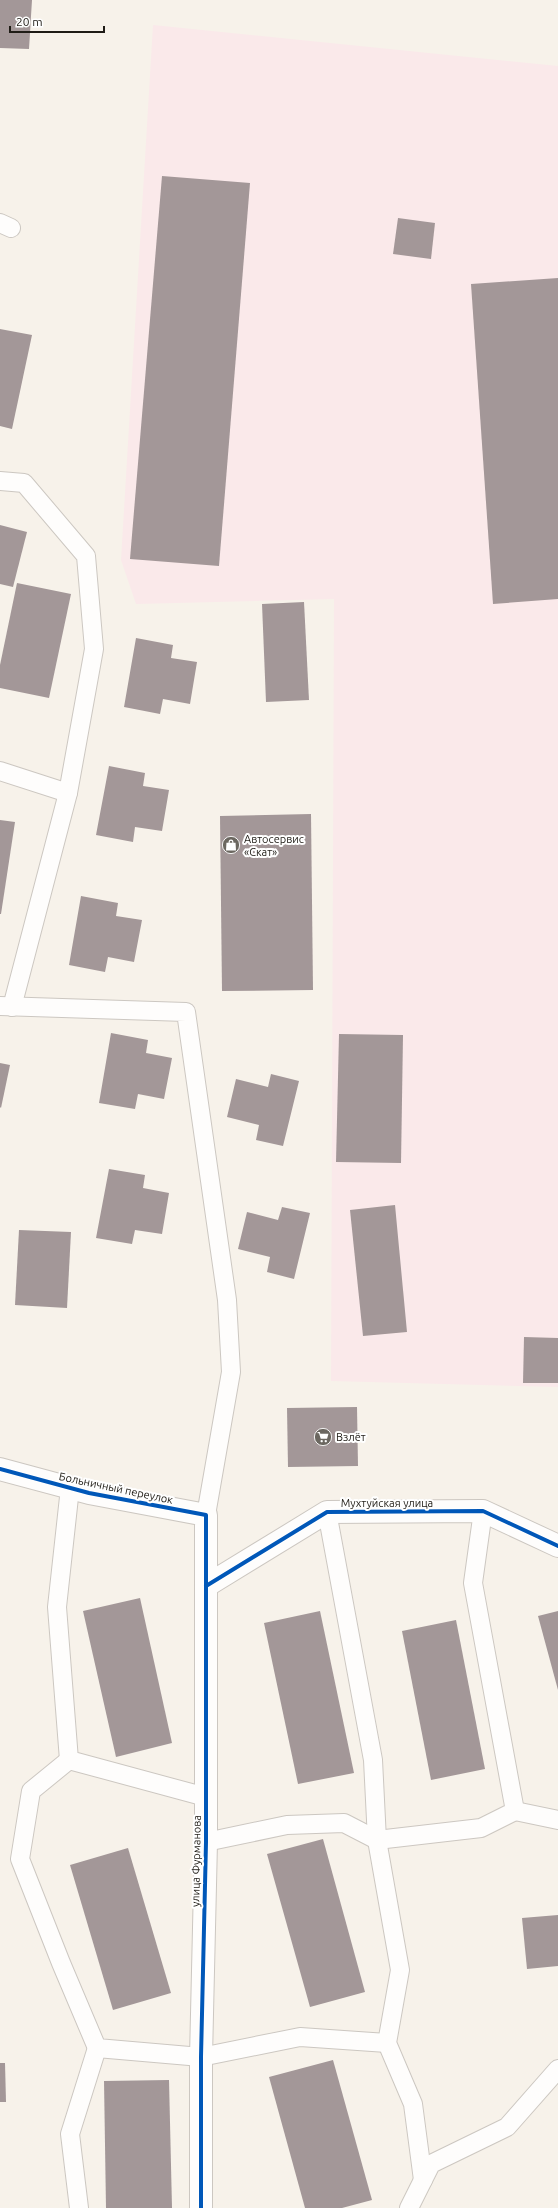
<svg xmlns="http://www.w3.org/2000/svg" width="558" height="2208" viewBox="0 0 558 2208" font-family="Ubuntu,sans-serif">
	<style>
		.industrial { fill: #fae9ea }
		.building { fill: #a39798 }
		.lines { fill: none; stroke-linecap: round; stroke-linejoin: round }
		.lane-casing { stroke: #ccc7c1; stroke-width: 20 }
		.street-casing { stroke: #ccc7c1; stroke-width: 24 }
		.lane { stroke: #fefdfc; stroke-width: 18 }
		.street { stroke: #fefdfc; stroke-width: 22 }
		.cycleway-casing { stroke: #fff; stroke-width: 6 }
		.cycleway { stroke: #0057b8; stroke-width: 4 }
		.labels { text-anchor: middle; stroke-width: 4; stroke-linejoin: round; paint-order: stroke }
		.poi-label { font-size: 11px; fill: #1f1c16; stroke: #fff; text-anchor: start }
		.street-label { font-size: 11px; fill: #1f1c16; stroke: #fff }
	</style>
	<rect width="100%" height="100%" fill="#f7f2ea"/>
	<polygon class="industrial" points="153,25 558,66 558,1387 331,1381 334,599 136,604 121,560"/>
	<g class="building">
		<polygon points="0,0 32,0 29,49 0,48"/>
		<polygon points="162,176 250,183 219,566 130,559"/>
		<polygon points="398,218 435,223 431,259 393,254"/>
		<polygon points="558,278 558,599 493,604 471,284"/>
		<polygon points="0,329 32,335 12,429 0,426"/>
		<polygon points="0,525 27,532 13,587 0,584"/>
		<polygon points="17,583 71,594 49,698 0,688 0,665"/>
		<polygon points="304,602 309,700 266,702 262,604"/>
		<polygon points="136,638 173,645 171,658 197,662 190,704 163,699 160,714 124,707"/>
		<polygon points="109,766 145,773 143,786 169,790 162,831 135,827 133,842 96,835"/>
		<polygon points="311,814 313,990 222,991 220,816"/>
		<polygon points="0,820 15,822 1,914 0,914"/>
		<polygon points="81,896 118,903 116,916 142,920 134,962 108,957 105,972 69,965"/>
		<polygon points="111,1033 148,1040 146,1053 172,1058 164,1099 138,1094 135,1109 99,1103"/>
		<polygon points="339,1034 403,1035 401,1163 336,1162"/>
		<polygon points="0,1063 10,1065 1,1108 0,1107"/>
		<polygon points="271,1074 299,1081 283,1146 256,1140 259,1125 227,1117 236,1079 268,1087"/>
		<polygon points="109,1169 145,1175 143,1188 169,1193 162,1234 135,1230 132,1244 96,1238"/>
		<polygon points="395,1205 407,1332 363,1336 350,1210"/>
		<polygon points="282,1207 310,1213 294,1279 267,1272 270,1257 238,1249 247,1212 278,1220"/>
		<polygon points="19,1230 71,1232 67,1308 15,1305"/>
		<polygon points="524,1337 558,1338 558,1383 523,1383"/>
		<polygon points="357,1407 358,1466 288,1467 287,1408"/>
		<polygon points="140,1598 172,1743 116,1757 83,1611"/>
		<polygon points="320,1611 354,1773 298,1784 264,1623"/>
		<polygon points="558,1611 558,1690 538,1616"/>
		<polygon points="456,1620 485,1769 431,1780 402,1631"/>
		<polygon points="323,1839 365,1992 310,2007 267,1854"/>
		<polygon points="128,1848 171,1993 113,2010 70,1865"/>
		<polygon points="558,1915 558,1966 527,1969 522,1918"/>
		<polygon points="333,2060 372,2200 342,2208 305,2208 269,2077"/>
		<polygon points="0,2063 5,2063 6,2102 0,2102"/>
		<polygon points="169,2080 172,2208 106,2208 104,2081"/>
	</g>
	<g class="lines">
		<defs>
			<g id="lane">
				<polyline points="0,223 11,228"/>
				<polyline points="0,481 24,483 86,556 94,649 68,793"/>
				<polyline points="0,771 68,793 12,1007"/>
				<polyline points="0,1006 186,1012 227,1300 231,1372 206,1515"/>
				<polyline points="70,1488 57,1607 69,1760 206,1797"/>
				<polyline points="327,1512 373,1760 377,1840 400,1970 387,2043 413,2104 423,2180"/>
				<polyline points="69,1760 31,1791 20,1859 61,1963 97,2048 201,2057 300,2037 387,2043"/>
				<polyline points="515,1811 558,1820"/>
				<polyline points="206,1842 287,1825 344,1823 377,1840 481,1828 515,1811 473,1583 483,1511"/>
				<polyline points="79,2208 70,2134 97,2048"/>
				<polyline points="409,2208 431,2164 507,2127 558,2069"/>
			</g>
			<g id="street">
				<polyline points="0,1469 89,1493 206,1515 206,1842 201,2057 201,2208"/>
				<polyline points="206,1586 327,1512 483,1511 558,1546"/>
			</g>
		</defs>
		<use href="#lane" class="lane-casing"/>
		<use href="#street" class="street-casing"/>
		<use href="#lane" class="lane"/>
		<use href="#street" class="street"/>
		<defs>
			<g id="cycleway">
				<polyline points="0,1469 89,1493 206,1515 206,1842 201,2057 201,2208"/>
				<polyline points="206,1586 327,1512 483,1511 558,1546"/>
			</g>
		</defs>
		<use href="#cycleway" class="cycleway-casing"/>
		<use href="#cycleway" class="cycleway"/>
	</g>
	<defs>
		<symbol id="shop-disc" viewBox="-11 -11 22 22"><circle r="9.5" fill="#6b6760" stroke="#fff"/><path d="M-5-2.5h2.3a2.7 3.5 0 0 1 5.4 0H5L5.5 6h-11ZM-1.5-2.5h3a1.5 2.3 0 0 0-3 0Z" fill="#fff"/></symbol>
		<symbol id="supermarket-disc" viewBox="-11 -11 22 22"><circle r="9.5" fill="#6b6760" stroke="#fff"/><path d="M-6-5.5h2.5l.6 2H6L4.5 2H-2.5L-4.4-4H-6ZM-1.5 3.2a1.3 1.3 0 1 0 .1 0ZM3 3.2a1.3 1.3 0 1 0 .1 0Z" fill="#fff"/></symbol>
	</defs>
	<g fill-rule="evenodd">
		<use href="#shop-disc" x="221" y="835" width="20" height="20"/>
		<use href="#supermarket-disc" x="313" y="1427" width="20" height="20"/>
	</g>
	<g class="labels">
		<g class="poi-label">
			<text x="244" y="843">Автосервис<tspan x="244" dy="13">«Скат»</tspan></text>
			<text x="336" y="1441">Взлёт</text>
		</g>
		<g class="street-label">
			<text transform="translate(116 1488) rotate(12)" y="4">Больничный переулок</text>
			<text x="387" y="1507">Мухтуйская улица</text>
			<text transform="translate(196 1861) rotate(-89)" y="4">улица Фурманова</text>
		</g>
	</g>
	<path d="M10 26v6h94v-6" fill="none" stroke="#1f1c16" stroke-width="2"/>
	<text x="16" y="26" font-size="12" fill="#1f1c16" stroke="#ffffff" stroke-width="3" paint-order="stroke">20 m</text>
</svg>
